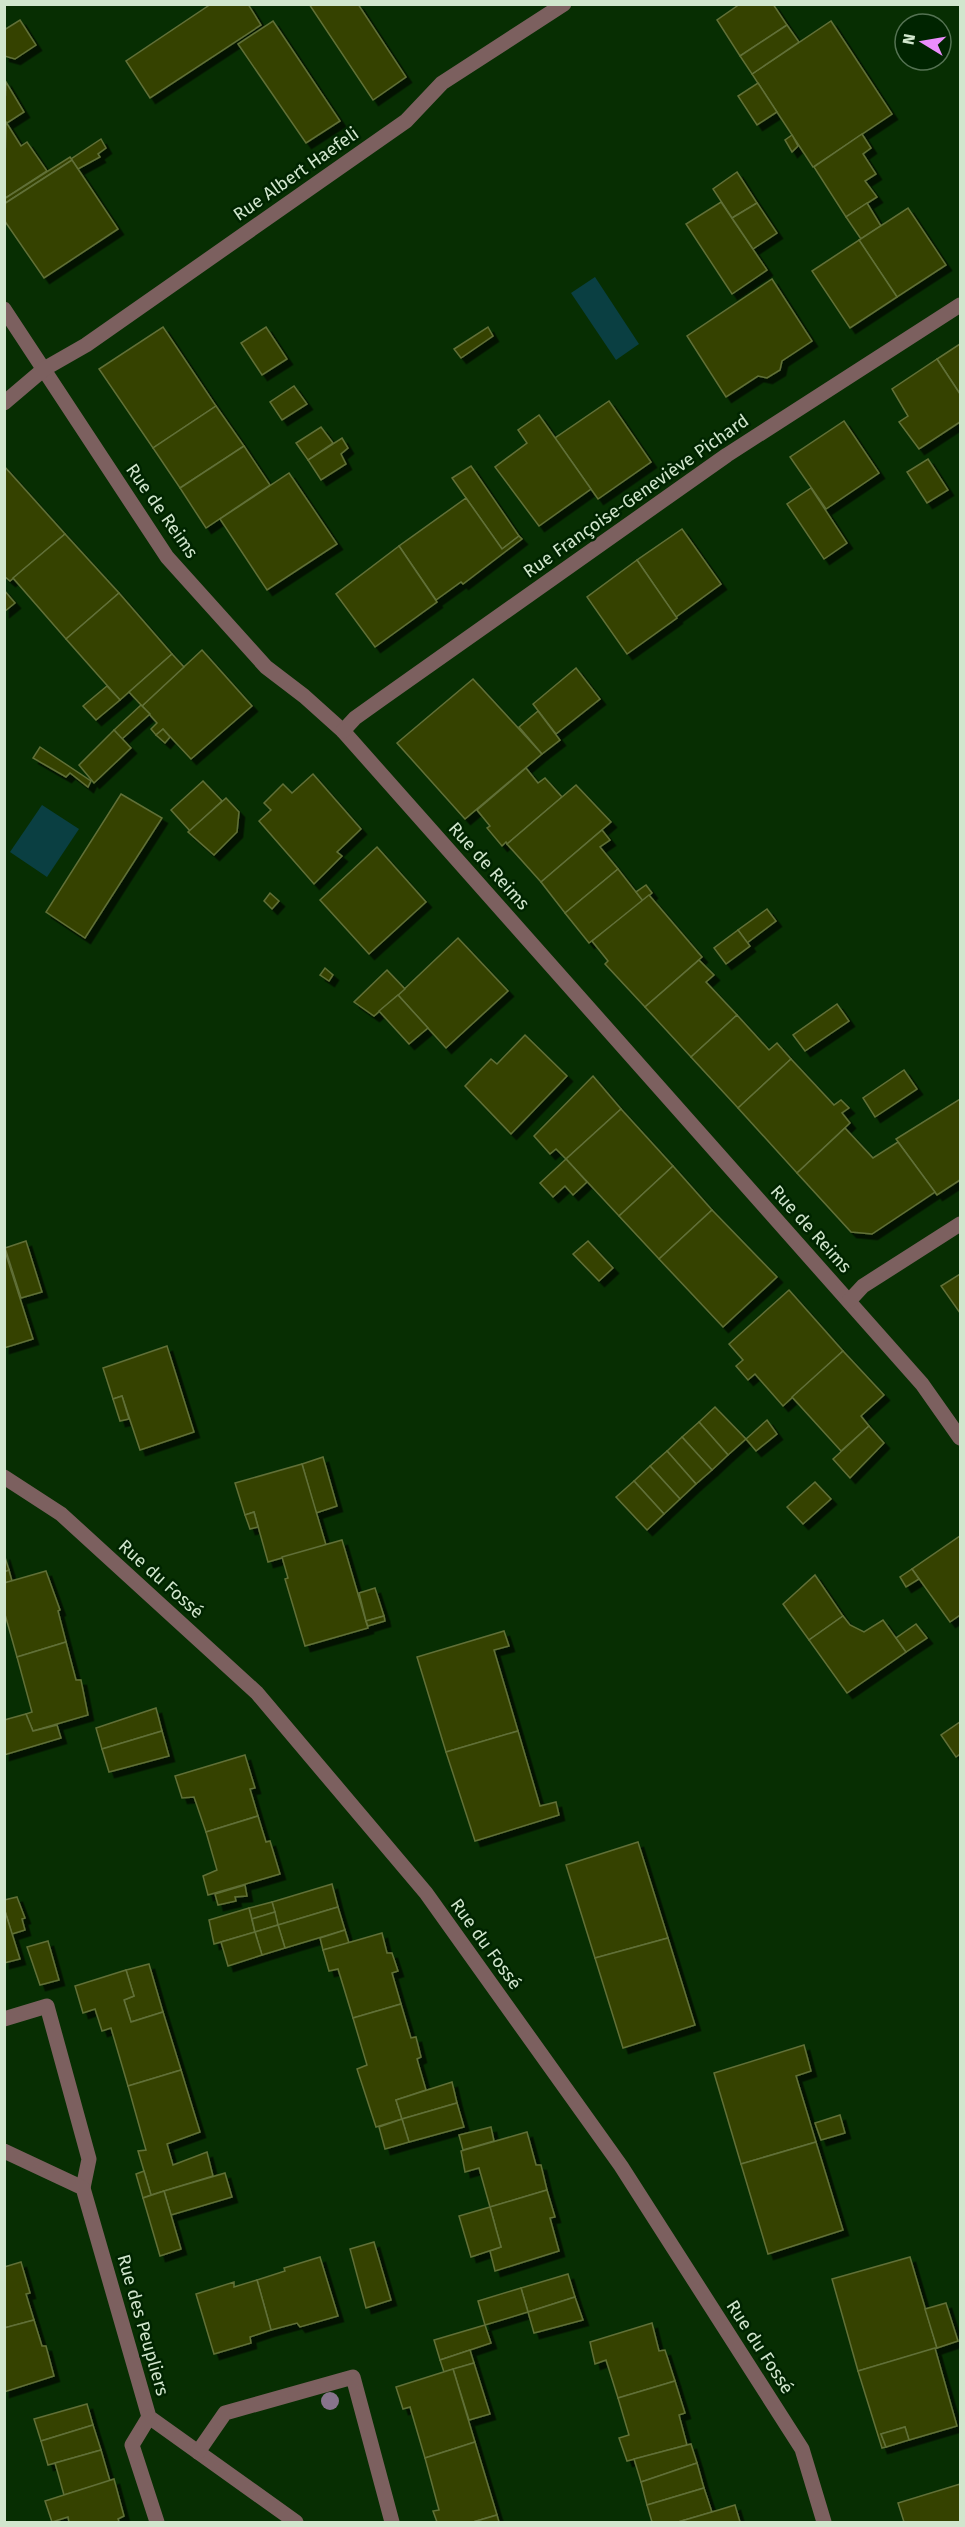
<svg xmlns="http://www.w3.org/2000/svg" width="965" height="2527" viewBox="0 0 965 2527" font-family="'Fira Sans',sans-serif">
	<style>
		.water { fill: #0a3f42 }
		.building { fill: #364204; stroke: #617037; stroke-width: 1.5; filter: url(#shadow) }
		.lines { fill: none; stroke-linecap: round; stroke-linejoin: round }
		.minor { stroke: #7c605f; stroke-width: 15 }
		.tree { fill: #87748c }
		.labels { text-anchor: middle; stroke-width: 5; stroke-linejoin: round; paint-order: stroke }
		.street-label { font-size: 18px; fill: #d1e6cd; stroke: #002400 }
	</style>
	<defs>
		<filter id="shadow"><feDropShadow dx="5.5" dy="5.5" stdDeviation="0" flood-color="#0009"/></filter>
	</defs>
	<rect width="100%" height="100%" fill="#072e02"/>
	<g class="water">
		<polygon points="595,277 639,344 616,360 571,293"/>
		<polygon points="42,805 79,829 47,877 10,852"/>
	</g>
	<g class="building">
		<polygon points="211,4 248,4 261,25 150,98 126,61"/>
		<polygon points="309,4 358,4 406,77 373,100"/>
		<polygon points="740,4 773,4 787,25 740,56 717,20"/>
		<polygon points="20,20 36,45 15,59 4,56 4,30"/>
		<polygon points="273,21 340,121 306,143 238,44"/>
		<polygon points="831,21 892,114 813,167 752,74"/>
		<polygon points="787,25 799,42 752,74 740,56"/>
		<polygon points="6,82 24,112 7,123 4,123"/>
		<polygon points="758,83 777,112 757,125 738,96"/>
		<polygon points="6,122 21,146 27,142 47,171 4,199"/>
		<polygon points="862,134 871,148 863,154 876,174 865,181 877,197 846,217 814,167"/>
		<polygon points="792,135 798,146 792,152 785,140"/>
		<polygon points="101,139 106,148 98,154 100,157 78,169 71,159"/>
		<polygon points="70,157 72,160 4,204 4,199"/>
		<polygon points="72,160 118,229 44,278 4,220 4,204"/>
		<polygon points="737,172 757,203 732,218 713,189"/>
		<polygon points="721,202 767,270 732,294 686,224"/>
		<polygon points="757,203 777,233 753,249 732,218"/>
		<polygon points="867,203 881,226 861,239 846,217"/>
		<polygon points="908,208 946,265 897,297 859,240"/>
		<polygon points="859,240 897,297 850,328 812,271"/>
		<polygon points="772,279 812,341 782,361 780,370 767,378 758,376 726,397 687,336"/>
		<polygon points="163,327 216,406 153,448 99,369"/>
		<polygon points="266,327 287,359 262,375 241,343"/>
		<polygon points="488,327 493,336 461,358 454,349"/>
		<polygon points="960,344 960,394 937,359"/>
		<polygon points="937,359 960,394 960,422 919,449 899,422 908,416 892,389"/>
		<polygon points="294,386 307,404 282,420 270,402"/>
		<polygon points="609,401 651,462 598,499 555,438"/>
		<polygon points="216,406 244,446 180,488 153,448"/>
		<polygon points="539,415 591,489 539,526 495,467 527,443 518,430"/>
		<polygon points="844,421 879,473 826,509 790,457"/>
		<polygon points="321,427 333,443 308,460 296,443"/>
		<polygon points="342,438 348,448 341,454 346,464 321,480 308,460"/>
		<polygon points="244,446 270,485 206,528 180,488"/>
		<polygon points="928,459 948,490 927,503 907,472"/>
		<polygon points="4,466 65,534 10,581 4,576"/>
		<polygon points="471,466 519,536 502,549 452,478"/>
		<polygon points="289,473 337,544 267,590 220,519"/>
		<polygon points="811,488 847,543 824,559 787,504"/>
		<polygon points="466,498 502,549 519,536 522,539 463,584 461,582 436,600 399,546"/>
		<polygon points="682,529 721,584 676,617 637,560"/>
		<polygon points="65,534 119,593 66,639 13,578"/>
		<polygon points="399,546 437,602 375,647 336,594"/>
		<polygon points="637,560 677,618 627,654 587,597"/>
		<polygon points="4,590 15,603 4,612"/>
		<polygon points="119,593 172,654 120,700 66,639"/>
		<polygon points="202,650 252,706 191,759 163,729 156,735 151,729 157,723 142,706"/>
		<polygon points="172,654 184,667 142,706 129,692"/>
		<polygon points="576,668 600,699 556,734 533,704"/>
		<polygon points="473,679 542,754 465,819 397,743"/>
		<polygon points="107,686 120,700 96,720 83,706"/>
		<polygon points="141,705 150,714 122,739 114,730"/>
		<polygon points="538,711 560,740 542,754 519,727"/>
		<polygon points="163,729 170,737 165,743 156,735"/>
		<polygon points="114,730 131,748 94,783 79,765"/>
		<polygon points="40,747 91,781 88,787 70,773 66,777 33,758"/>
		<polygon points="526,768 538,783 545,778 562,797 507,844 506,842 502,846 487,828 490,826 477,810"/>
		<polygon points="313,774 361,829 337,852 342,856 314,884 259,821 271,810 264,803 283,784 292,793"/>
		<polygon points="203,781 222,801 190,831 171,810"/>
		<polygon points="576,785 611,822 541,882 507,844"/>
		<polygon points="121,794 162,818 85,938 46,912"/>
		<polygon points="226,798 239,812 237,832 214,855 188,832"/>
		<polygon points="602,830 610,840 600,847 618,869 565,913 541,882"/>
		<polygon points="377,847 426,902 369,954 320,900"/>
		<polygon points="618,869 643,901 589,943 565,913"/>
		<polygon points="646,885 652,893 643,901 636,892"/>
		<polygon points="270,893 279,901 272,909 264,901"/>
		<polygon points="649,895 702,957 645,1007 605,964 608,961 592,941"/>
		<polygon points="767,909 776,921 747,943 738,930"/>
		<polygon points="738,930 750,946 726,964 714,948"/>
		<polygon points="458,938 508,991 446,1048 398,995"/>
		<polygon points="699,960 714,975 706,982 737,1015 691,1057 645,1007"/>
		<polygon points="325,968 333,975 329,981 320,975"/>
		<polygon points="387,970 405,989 374,1016 354,1002"/>
		<polygon points="398,995 428,1028 409,1044 379,1011"/>
		<polygon points="837,1004 849,1021 805,1051 793,1035"/>
		<polygon points="737,1015 769,1050 777,1043 791,1059 738,1108 691,1057"/>
		<polygon points="525,1035 567,1076 511,1134 465,1086 491,1059 497,1064"/>
		<polygon points="791,1059 834,1105 841,1100 849,1108 842,1113 850,1123 797,1173 738,1108"/>
		<polygon points="904,1070 917,1089 875,1117 863,1098"/>
		<polygon points="593,1076 621,1109 566,1159 556,1149 550,1154 534,1136"/>
		<polygon points="960,1099 960,1180 937,1195 896,1139"/>
		<polygon points="621,1109 673,1166 619,1216 566,1159"/>
		<polygon points="845,1128 873,1158 898,1142 935,1192 872,1234 851,1232 797,1173"/>
		<polygon points="566,1159 587,1182 573,1195 565,1186 553,1197 540,1183"/>
		<polygon points="673,1166 712,1210 659,1259 619,1216"/>
		<polygon points="712,1210 777,1277 723,1327 659,1259"/>
		<polygon points="26,1241 42,1292 21,1298 5,1248"/>
		<polygon points="588,1241 613,1268 599,1281 573,1254"/>
		<polygon points="4,1248 33,1339 4,1348"/>
		<polygon points="960,1274 960,1313 941,1286"/>
		<polygon points="789,1290 843,1351 783,1406 755,1374 748,1380 736,1366 743,1360 729,1344"/>
		<polygon points="167,1346 194,1432 140,1450 122,1396 113,1399 103,1368"/>
		<polygon points="843,1351 884,1395 861,1416 869,1426 841,1451 792,1397"/>
		<polygon points="122,1396 129,1419 120,1421 113,1399"/>
		<polygon points="715,1407 746,1439 728,1455 699,1422"/>
		<polygon points="767,1420 777,1434 756,1451 746,1439"/>
		<polygon points="699,1422 728,1455 712,1470 682,1437"/>
		<polygon points="869,1426 884,1443 850,1478 833,1459"/>
		<polygon points="682,1437 712,1470 696,1484 667,1451"/>
		<polygon points="667,1451 696,1484 680,1499 650,1466"/>
		<polygon points="323,1457 337,1506 316,1513 302,1464"/>
		<polygon points="302,1464 326,1545 268,1562 254,1512 245,1515 235,1483"/>
		<polygon points="650,1466 680,1499 664,1514 634,1481"/>
		<polygon points="634,1481 664,1514 647,1530 616,1497"/>
		<polygon points="815,1482 831,1499 803,1524 787,1507"/>
		<polygon points="254,1512 258,1527 250,1529 245,1515"/>
		<polygon points="960,1536 960,1615 950,1622 912,1569"/>
		<polygon points="342,1540 368,1628 305,1646 285,1579 288,1578 282,1557"/>
		<polygon points="4,1554 9,1570 4,1572"/>
		<polygon points="912,1569 919,1579 906,1587 900,1577"/>
		<polygon points="9,1570 12,1581 4,1583 4,1572"/>
		<polygon points="46,1571 60,1610 58,1611 66,1642 17,1657 4,1611 4,1583"/>
		<polygon points="815,1575 843,1616 809,1640 783,1604"/>
		<polygon points="375,1588 384,1616 366,1621 359,1593"/>
		<polygon points="384,1616 385,1621 368,1626 366,1621"/>
		<polygon points="843,1616 850,1625 864,1632 883,1620 906,1652 847,1693 809,1640"/>
		<polygon points="916,1624 927,1638 906,1652 896,1638"/>
		<polygon points="504,1631 509,1646 494,1650 518,1731 446,1752 417,1657"/>
		<polygon points="66,1642 76,1680 81,1680 88,1715 33,1731 26,1714 32,1712 17,1657"/>
		<polygon points="156,1708 162,1731 102,1749 96,1728"/>
		<polygon points="26,1714 33,1731 57,1725 61,1738 4,1755 4,1720"/>
		<polygon points="960,1722 960,1754 956,1757 941,1735"/>
		<polygon points="162,1731 169,1756 109,1772 102,1749"/>
		<polygon points="518,1731 540,1806 556,1802 559,1815 475,1841 446,1752"/>
		<polygon points="245,1755 255,1788 250,1789 258,1816 206,1832 194,1797 182,1798 175,1776"/>
		<polygon points="258,1816 266,1842 270,1841 280,1874 208,1895 203,1876 217,1870 206,1832"/>
		<polygon points="638,1842 668,1938 595,1958 566,1865"/>
		<polygon points="332,1884 338,1907 278,1925 272,1902"/>
		<polygon points="245,1885 247,1896 235,1897 236,1901 218,1905 215,1894"/>
		<polygon points="17,1897 25,1918 22,1919 25,1930 12,1934 4,1908 4,1900"/>
		<polygon points="272,1902 275,1912 252,1919 249,1908"/>
		<polygon points="338,1907 345,1930 285,1948 278,1925"/>
		<polygon points="4,1908 20,1959 4,1963"/>
		<polygon points="249,1908 255,1932 214,1944 209,1920"/>
		<polygon points="275,1912 278,1925 255,1932 252,1919"/>
		<polygon points="278,1925 285,1948 262,1955 255,1932"/>
		<polygon points="345,1930 349,1943 323,1950 320,1938"/>
		<polygon points="255,1932 262,1955 228,1966 221,1942"/>
		<polygon points="382,1933 387,1953 392,1953 398,1971 392,1973 401,2004 353,2018 338,1969 329,1971 323,1950"/>
		<polygon points="668,1938 695,2025 623,2048 595,1958"/>
		<polygon points="48,1941 59,1980 40,1985 27,1947"/>
		<polygon points="149,1964 163,2012 131,2022 124,2000 134,1996 126,1970"/>
		<polygon points="126,1970 134,1996 124,2000 131,2022 163,2012 181,2070 128,2086 111,2028 102,2031 95,2009 83,2013 75,1986"/>
		<polygon points="401,2004 411,2038 416,2037 421,2057 417,2059 426,2090 396,2100 402,2119 376,2127 357,2069 367,2065 353,2018"/>
		<polygon points="804,2045 811,2071 796,2076 816,2142 741,2164 714,2073"/>
		<polygon points="181,2070 200,2132 167,2144 173,2165 207,2152 213,2176 151,2195 138,2151 146,2150 128,2086"/>
		<polygon points="452,2082 457,2103 402,2119 396,2100"/>
		<polygon points="457,2103 464,2127 409,2142 402,2119"/>
		<polygon points="840,2115 845,2133 821,2140 815,2123"/>
		<polygon points="402,2119 409,2142 385,2149 379,2127"/>
		<polygon points="491,2127 494,2141 463,2150 459,2135"/>
		<polygon points="527,2132 536,2165 541,2165 547,2190 490,2207 479,2168 465,2172 461,2151"/>
		<polygon points="816,2142 843,2230 768,2254 741,2164"/>
		<polygon points="144,2171 151,2195 143,2198 136,2174"/>
		<polygon points="225,2173 232,2197 171,2215 164,2191"/>
		<polygon points="547,2190 555,2217 550,2218 559,2251 495,2271 490,2251 501,2247 490,2207"/>
		<polygon points="164,2191 181,2249 160,2256 143,2198"/>
		<polygon points="490,2207 501,2247 471,2257 459,2216"/>
		<polygon points="374,2242 391,2300 366,2308 350,2249"/>
		<polygon points="320,2257 338,2316 300,2327 297,2323 271,2330 257,2280 285,2271 284,2268"/>
		<polygon points="910,2257 937,2348 858,2371 832,2279"/>
		<polygon points="21,2262 30,2293 26,2294 34,2320 4,2328 4,2267"/>
		<polygon points="568,2274 575,2297 528,2312 521,2288"/>
		<polygon points="257,2280 271,2330 250,2337 251,2343 214,2354 196,2294 234,2282 234,2287"/>
		<polygon points="521,2288 528,2312 485,2325 478,2301"/>
		<polygon points="575,2297 583,2320 534,2333 528,2312"/>
		<polygon points="946,2303 958,2341 937,2348 925,2309"/>
		<polygon points="34,2320 42,2346 46,2346 54,2376 4,2392 4,2328"/>
		<polygon points="652,2323 659,2351 665,2350 675,2381 618,2398 606,2360 595,2364 590,2342"/>
		<polygon points="485,2325 491,2343 440,2360 434,2340"/>
		<polygon points="935,2348 957,2426 909,2440 905,2427 881,2434 886,2447 882,2448 858,2371"/>
		<polygon points="470,2350 474,2363 444,2372 440,2360"/>
		<polygon points="474,2363 490,2414 469,2420 453,2369"/>
		<polygon points="453,2369 475,2442 425,2458 410,2407 403,2409 396,2387"/>
		<polygon points="675,2381 685,2413 679,2415 687,2445 627,2461 619,2438 629,2435 618,2398"/>
		<polygon points="87,2404 93,2425 41,2441 34,2419"/>
		<polygon points="93,2425 101,2450 48,2465 41,2441"/>
		<polygon points="905,2427 909,2440 886,2447 881,2434"/>
		<polygon points="475,2442 497,2515 473,2522 437,2522 433,2511 439,2510 425,2458"/>
		<polygon points="691,2444 697,2463 641,2482 634,2459"/>
		<polygon points="101,2450 110,2481 64,2495 55,2463"/>
		<polygon points="697,2463 704,2488 647,2505 641,2482"/>
		<polygon points="114,2479 124,2516 118,2519 119,2522 69,2522 68,2517 52,2522 45,2501"/>
		<polygon points="960,2484 960,2522 904,2522 898,2503"/>
		<polygon points="704,2488 712,2512 678,2522 652,2522 647,2505"/>
		<polygon points="735,2505 740,2522 678,2522 712,2512"/>
		<polygon points="497,2515 499,2522 473,2522"/>
	</g>
	<g class="lines">
		<g class="minor">
			<polyline points="4,309 167,557 266,667 304,696 343,731 922,1384 960,1438"/>
			<polyline points="4,403 44,369 86,345 406,121 442,83 564,4"/>
			<polyline points="343,731 355,718 383,698 727,455 960,305"/>
			<polyline points="849,1301 863,1286 960,1224"/>
			<polyline points="4,1477 61,1514 257,1693 426,1893 621,2166 802,2449 824,2522"/>
			<polyline points="4,2019 47,2006 89,2159 83,2188"/>
			<polyline points="4,2151 83,2188 149,2417 296,2522"/>
			<polyline points="149,2417 132,2445 157,2522"/>
			<polyline points="198,2452 225,2413 353,2377 392,2522"/>
		</g>
	</g>
	<circle class="tree" cx="330" cy="2401" r="9"/>
	<g class="labels">
		<g class="street-label">
			<text transform="translate(296 174) rotate(-35)" y="6">Rue Albert Haefeli</text>
			<text transform="translate(636 496) rotate(-35)" y="6">Rue Françoise-Geneviève Pichard</text>
			<text transform="translate(162 511) rotate(55)" y="6">Rue de Reims</text>
			<text transform="translate(489 866) rotate(48)" y="6">Rue de Reims</text>
			<text transform="translate(811 1229) rotate(48)" y="6">Rue de Reims</text>
			<text transform="translate(161 1579) rotate(42)" y="6">Rue du Fossé</text>
			<text transform="translate(486 1944) rotate(54)" y="6">Rue du Fossé</text>
			<text transform="translate(143 2325) rotate(74)" y="6">Rue des Peupliers</text>
			<text transform="translate(760 2347) rotate(57)" y="6">Rue du Fossé</text>
		</g>
	</g>
	<rect width="965" height="2527" fill="none" stroke="#d1e6cd" stroke-width="12"/>
	<g transform="translate(923 42) rotate(281)"><circle r="28" fill="#002400" stroke="#547252" stroke-width="1.5"/>
	<path d="M0-4.5L10 22L0 15L-10 22Z" fill="#eb8dfc"/>
	<text y="-9" font-size="16" font-weight="bold" text-anchor="middle" fill="#d1e6cd">N</text>
	</g>
</svg>
